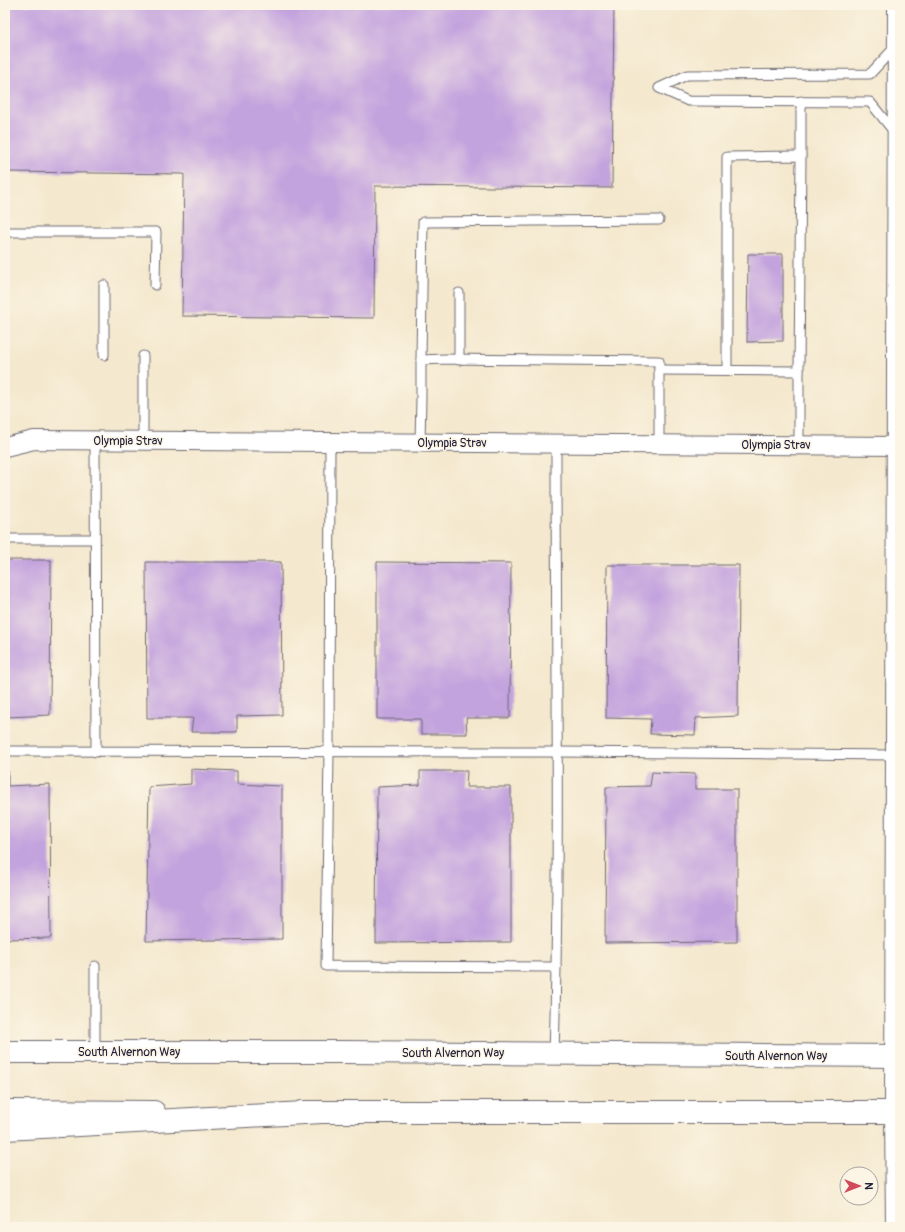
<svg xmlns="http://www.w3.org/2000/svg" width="905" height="1232" viewBox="0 0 905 1232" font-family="Pangolin,sans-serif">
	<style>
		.building { fill: #c3a3de }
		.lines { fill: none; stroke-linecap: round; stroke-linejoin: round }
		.service-casing { stroke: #6c676e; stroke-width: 11 }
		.minor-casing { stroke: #6c676e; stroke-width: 20 }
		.tertiary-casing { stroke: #6c676e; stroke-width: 24 }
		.secondary-casing { stroke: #6c676e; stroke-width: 24 }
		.primary-casing { stroke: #6c676e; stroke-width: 24 }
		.motorway-casing { stroke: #6c676e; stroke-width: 24 }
		.service { stroke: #fff; stroke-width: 9 }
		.minor { stroke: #fff; stroke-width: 18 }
		.tertiary { stroke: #fff; stroke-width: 22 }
		.secondary { stroke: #fff; stroke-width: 22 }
		.primary { stroke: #fff; stroke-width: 22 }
		.motorway { stroke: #fff; stroke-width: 22 }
		.labels { text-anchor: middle; stroke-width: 3; stroke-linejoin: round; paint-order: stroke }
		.street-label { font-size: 12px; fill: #22223b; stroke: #fcf5e5 }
	</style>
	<rect width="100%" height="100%" fill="#fcf5e5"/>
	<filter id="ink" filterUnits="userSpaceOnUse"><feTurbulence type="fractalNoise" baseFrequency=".025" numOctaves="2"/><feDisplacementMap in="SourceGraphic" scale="8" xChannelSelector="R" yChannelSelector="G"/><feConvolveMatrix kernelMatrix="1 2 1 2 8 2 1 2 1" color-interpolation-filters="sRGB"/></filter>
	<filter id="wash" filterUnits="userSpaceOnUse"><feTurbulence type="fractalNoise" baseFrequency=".012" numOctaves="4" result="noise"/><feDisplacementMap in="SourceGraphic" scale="16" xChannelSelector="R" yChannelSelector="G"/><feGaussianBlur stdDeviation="0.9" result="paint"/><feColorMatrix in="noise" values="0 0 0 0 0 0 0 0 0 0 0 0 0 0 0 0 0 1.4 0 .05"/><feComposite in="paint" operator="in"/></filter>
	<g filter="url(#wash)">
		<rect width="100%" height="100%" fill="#f4e8ce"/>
		<g id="blocks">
			<g class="building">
				<polygon points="5,5 614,5 612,188 375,186 374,318 182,316 184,174 5,172"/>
				<polygon points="748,254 783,254 783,341 747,342"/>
				<polygon points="5,560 51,560 50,715 8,717 6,728"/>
				<polygon points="146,562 281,562 282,715 237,716 237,732 191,732 193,718 147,718"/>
				<polygon points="377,562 511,563 510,718 466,718 467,734 421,734 421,719 377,719"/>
				<polygon points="607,565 739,565 738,716 696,718 695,735 650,734 651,719 606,718"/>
				<polygon points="191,769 237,771 237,784 282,786 282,939 146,941 149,787 191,784"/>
				<polygon points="5,771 8,771 8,786 50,784 51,938 5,939"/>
				<polygon points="420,771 467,771 466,787 511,787 511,942 376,943 377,787 420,785"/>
				<polygon points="652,772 695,774 695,789 737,789 737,942 605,943 606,787 650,786"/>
			</g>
		</g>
	</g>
	<g filter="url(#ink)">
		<use href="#blocks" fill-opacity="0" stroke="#6c676e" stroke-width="1"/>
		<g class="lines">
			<defs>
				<g id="service">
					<polyline points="895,133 870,102 688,101 659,88 687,75 870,74 896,46"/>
					<polyline points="801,156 801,101"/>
					<polyline points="5,232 156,232 155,285"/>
					<polyline points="104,285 104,355"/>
					<polyline points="459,293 459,360"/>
					<polyline points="143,356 143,441"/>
					<polyline points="421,360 445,359 659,361 659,444"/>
					<polyline points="659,370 799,371 799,445"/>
					<polyline points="727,370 727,157 801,156 799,371"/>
					<polyline points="95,441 96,752"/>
					<polyline points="330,442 329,752 326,966 556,967"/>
					<polyline points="420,443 421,397 421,360 423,222 659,220"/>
					<polyline points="5,539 95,539"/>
					<polyline points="5,751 557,752 897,755"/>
					<polyline points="95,1052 95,966"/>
					<path d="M554 1054C560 851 556 647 556 444"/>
				</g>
				<polyline id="minor" points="5,447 34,440 900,446"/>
				<polyline id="tertiary" points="896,1112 897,1227"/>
				<polyline id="secondary" points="896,1112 899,5"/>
				<g id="primary">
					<polyline points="5,1052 342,1052 900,1056"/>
					<polyline points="5,1111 154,1112"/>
					<polyline points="302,1112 900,1112"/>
				</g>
				<polyline id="motorway" points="5,1129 322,1112"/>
			</defs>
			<use href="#service" class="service-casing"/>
			<use href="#minor" class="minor-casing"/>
			<use href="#tertiary" class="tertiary-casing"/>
			<use href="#secondary" class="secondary-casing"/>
			<use href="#primary" class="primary-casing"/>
			<use href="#motorway" class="motorway-casing"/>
			<use href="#service" class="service"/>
			<use href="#minor" class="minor"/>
			<use href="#tertiary" class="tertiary"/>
			<use href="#secondary" class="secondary"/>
			<use href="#primary" class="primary"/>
			<use href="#motorway" class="motorway"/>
		</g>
	</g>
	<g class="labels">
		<g class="street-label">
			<text x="128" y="445">Olympia Strav</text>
			<text x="452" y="447">Olympia Strav</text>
			<text x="776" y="449">Olympia Strav</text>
			<text x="129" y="1056">South Alvernon Way</text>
			<text x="453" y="1057">South Alvernon Way</text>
			<text x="776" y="1060">South Alvernon Way</text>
		</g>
	</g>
	<rect width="905" height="1232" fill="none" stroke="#fcf5e5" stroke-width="20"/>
	<g transform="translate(859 1186) rotate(90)"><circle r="19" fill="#fcf5e5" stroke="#a5a1a1"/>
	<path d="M0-3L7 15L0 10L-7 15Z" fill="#d1495b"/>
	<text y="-6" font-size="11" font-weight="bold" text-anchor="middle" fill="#22223b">N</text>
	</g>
</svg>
